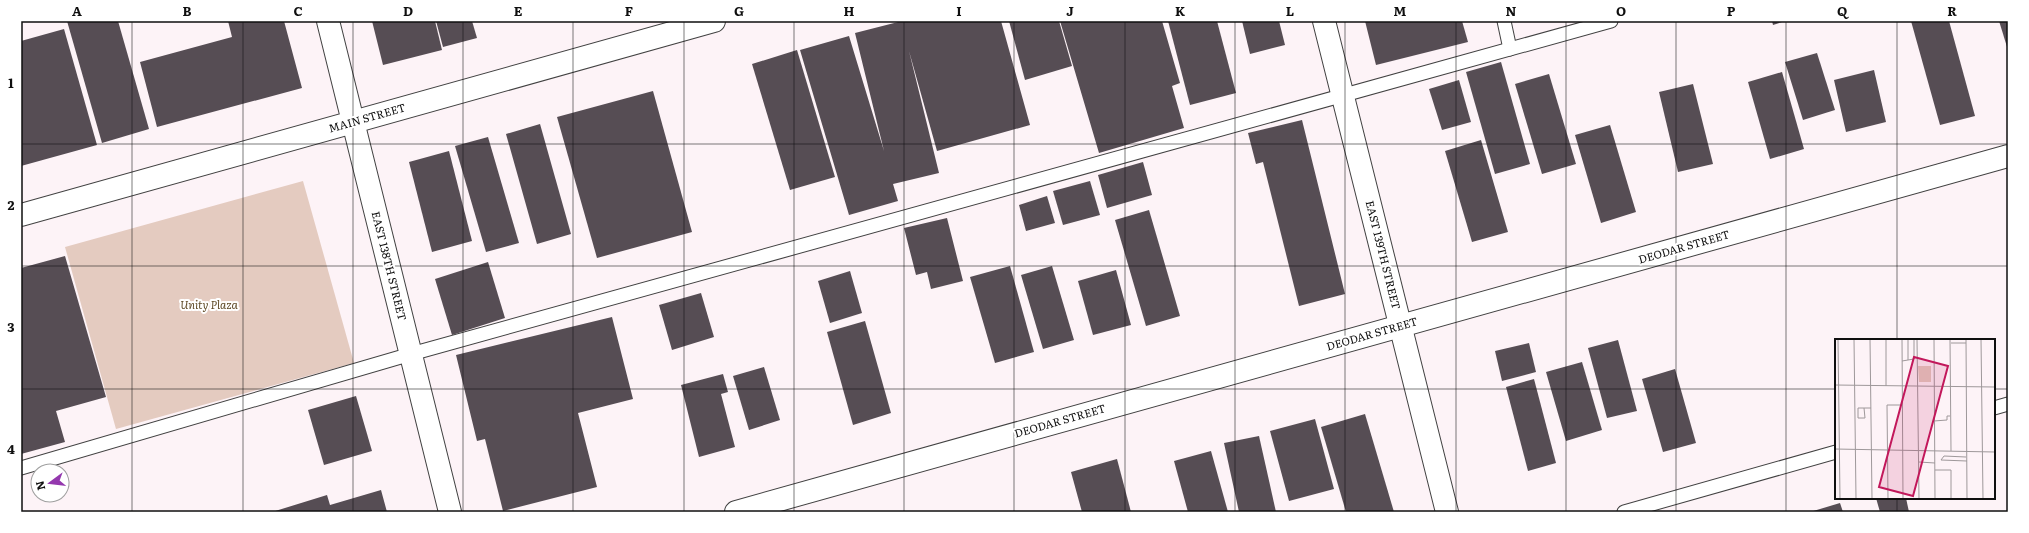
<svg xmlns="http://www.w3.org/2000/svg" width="2029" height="533" viewBox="0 0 2029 533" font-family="Literata,serif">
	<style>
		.green { fill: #e4cbc0 }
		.building { fill: #564d54 }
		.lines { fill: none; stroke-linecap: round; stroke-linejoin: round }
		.service-casing { stroke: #424242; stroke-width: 15 }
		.minor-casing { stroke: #424242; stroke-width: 24 }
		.tertiary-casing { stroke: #424242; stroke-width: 24 }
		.service { stroke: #fff; stroke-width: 13 }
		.minor { stroke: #fff; stroke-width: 22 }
		.tertiary { stroke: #fff; stroke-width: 22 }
		.grid { fill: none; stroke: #0f0f0f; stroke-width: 1; stroke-opacity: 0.55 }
		.labels { text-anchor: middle; stroke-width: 4; stroke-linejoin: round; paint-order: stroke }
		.street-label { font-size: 11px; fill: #0f0f0f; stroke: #fff }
		.park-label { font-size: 11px; font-style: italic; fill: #5f4a27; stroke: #fff }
		.inset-road { fill: none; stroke: #9e989a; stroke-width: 1 }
		.view { fill: #c2185b; fill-opacity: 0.15; stroke: #c2185b; stroke-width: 2 }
		.inset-edge { fill: none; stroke: #0f0f0f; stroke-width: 2 }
		.neatline { fill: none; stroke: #0f0f0f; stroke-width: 1.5 }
		.grid-label { font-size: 13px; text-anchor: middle; font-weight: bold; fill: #0f0f0f }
	</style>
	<rect width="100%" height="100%" fill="#fdf3f7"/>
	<polygon class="green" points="303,181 354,363 116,429 65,247"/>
	<g class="building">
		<polygon points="67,21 118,21 149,129 102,143"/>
		<polygon points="228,21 284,21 302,88 157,127 140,62 232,37"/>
		<polygon points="372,21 435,21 442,50 383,65"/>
		<polygon points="436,21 472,21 477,38 443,47"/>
		<polygon points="902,21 1001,21 1030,125 937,151 909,51 939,173 893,184 898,201 849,215 800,50 849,36 884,151 855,33"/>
		<polygon points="1009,21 1059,21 1072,66 1025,80"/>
		<polygon points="1060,21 1162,21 1180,83 1172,86 1184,128 1099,153"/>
		<polygon points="1168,21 1217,21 1236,93 1190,105"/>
		<polygon points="1242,21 1279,21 1285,45 1250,54"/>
		<polygon points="1365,21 1462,21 1468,42 1376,65"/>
		<polygon points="1772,21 1785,21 1773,25"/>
		<polygon points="1911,21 1949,21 1975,116 1940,125"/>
		<polygon points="1999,21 2008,21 2008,50"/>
		<polygon points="64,29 97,145 21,166 21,41"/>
		<polygon points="797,50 835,177 790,190 752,64"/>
		<polygon points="1817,53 1835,110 1803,120 1785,62"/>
		<polygon points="1501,62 1530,164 1495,174 1466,72"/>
		<polygon points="1874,70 1886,122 1846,132 1834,80"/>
		<polygon points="1782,72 1804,149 1770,159 1748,82"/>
		<polygon points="1549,74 1576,164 1542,174 1515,84"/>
		<polygon points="1459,80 1471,122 1442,130 1429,89"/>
		<polygon points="1693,84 1713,164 1678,172 1659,92"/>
		<polygon points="653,91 692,232 597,258 557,117"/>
		<polygon points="1302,120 1345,294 1299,306 1263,162 1256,164 1248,133"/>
		<polygon points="540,124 571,234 537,244 506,134"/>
		<polygon points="1610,125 1636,212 1601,223 1575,135"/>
		<polygon points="488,137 519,243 486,252 455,146"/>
		<polygon points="1481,140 1508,232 1472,242 1445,151"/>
		<polygon points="449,151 472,241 432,252 409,162"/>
		<polygon points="1143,162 1152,195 1107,208 1098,175"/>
		<polygon points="1090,181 1100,215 1063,225 1053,191"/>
		<polygon points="1047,196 1055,223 1026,231 1019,205"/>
		<polygon points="1149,210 1180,316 1146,326 1115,220"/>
		<polygon points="947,218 963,281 931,289 927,272 916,275 904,228"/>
		<polygon points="65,256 106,397 56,411 65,442 21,454 21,268"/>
		<polygon points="488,262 505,318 452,335 435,279"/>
		<polygon points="1010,266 1034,352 995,363 970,277"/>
		<polygon points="1052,266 1074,340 1043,349 1021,275"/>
		<polygon points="1116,270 1131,325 1093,335 1078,281"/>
		<polygon points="850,271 862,313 830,323 818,281"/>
		<polygon points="701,293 714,337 672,350 659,305"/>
		<polygon points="612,317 633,399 578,413 597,487 503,511 485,439 477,441 456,355"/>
		<polygon points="865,321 891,413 853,425 827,332"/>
		<polygon points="1618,340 1637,411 1607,418 1588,348"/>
		<polygon points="1529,343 1536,372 1502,381 1495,351"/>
		<polygon points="1582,362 1602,430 1566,441 1546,372"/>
		<polygon points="764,367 780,420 749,430 733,376"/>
		<polygon points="1675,369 1696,443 1663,452 1642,379"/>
		<polygon points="723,374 728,392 721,394 735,447 699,457 681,385"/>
		<polygon points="1534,379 1556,463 1528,471 1506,387"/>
		<polygon points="356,396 372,451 324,465 308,410"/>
		<polygon points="1365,414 1394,512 1346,512 1321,427"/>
		<polygon points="1315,419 1334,489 1289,501 1270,431"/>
		<polygon points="1259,436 1276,512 1239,512 1224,443"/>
		<polygon points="1211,451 1228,512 1188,512 1174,461"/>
		<polygon points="1117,459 1131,512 1082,512 1071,472"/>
		<polygon points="381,490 387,512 272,512 327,495 330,505"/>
		<polygon points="1876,498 1906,498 1909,512 1880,512"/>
		<polygon points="1840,503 1843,512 1810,512"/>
	</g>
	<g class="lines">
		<defs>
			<g id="service">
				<polyline points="1504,21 1510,49"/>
				<polyline points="1994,408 2008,404"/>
				<polyline points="21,468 411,354 1611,21"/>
				<polyline points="1624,512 1836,452"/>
			</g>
			<g id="minor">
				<polyline points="328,21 450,512"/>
				<polyline points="1324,21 1447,512"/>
				<polyline points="736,512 2008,156"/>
			</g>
			<polyline id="tertiary" points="21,215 714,21"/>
		</defs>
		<use href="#service" class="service-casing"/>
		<use href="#minor" class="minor-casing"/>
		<use href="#tertiary" class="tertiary-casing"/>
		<use href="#service" class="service"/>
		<use href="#minor" class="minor"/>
		<use href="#tertiary" class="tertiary"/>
	</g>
	<path class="grid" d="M132 21V512M243 21V512M353 21V512M463 21V512M573 21V512M684 21V512M794 21V512M904 21V512M1014 21V512M1125 21V512M1235 21V512M1345 21V512M1456 21V512M1566 21V512M1676 21V512M1786 21V512M1897 21V340M21 144H2008M21 266H2008M21 389H1836M1994 389H2008M1897 498V512"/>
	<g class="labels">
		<g class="street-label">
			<text transform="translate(367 118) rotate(-16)" y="4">MAIN STREET</text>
			<text transform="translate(1684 247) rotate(-16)" y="4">DEODAR STREET</text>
			<text transform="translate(1383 255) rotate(76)" y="4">EAST 139TH STREET</text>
			<text transform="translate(389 266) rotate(76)" y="4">EAST 138TH STREET</text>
			<text transform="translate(1372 334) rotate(-16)" y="4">DEODAR STREET</text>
			<text transform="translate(1060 421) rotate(-16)" y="4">DEODAR STREET</text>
		</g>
		<g class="park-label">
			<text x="209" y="309">Unity Plaza</text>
		</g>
	</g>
	<g transform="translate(1835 339)">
		<rect width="160" height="160" fill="#fdf3f7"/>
		<path d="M83 27H96V43H84Z" fill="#e4cbc0"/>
		<path class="inset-road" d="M3 0 5 160M19 0 21 160M35 0 37 160M51 0V47M67 0 68 160M73 0V21M82 0 84 160M99 0 100 160M115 0 116 112M131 0 132 160M146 0 148 160M116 4H131M67 22 79 20V0M0 46 160 48M29 69 30 79H23V69H36M99 82 112 81V77H115M0 110 160 113M131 118 109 117 106 121 132 122M84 123 100 124M100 131H116V160M53 160 52 66H67"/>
		<path class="view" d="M79 18 113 27 78 157 44 148Z"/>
		<rect width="160" height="160" class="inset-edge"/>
	</g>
	<rect width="2029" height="533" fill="none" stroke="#ffffff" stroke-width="44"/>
	<g transform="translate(50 483) rotate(255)"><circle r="19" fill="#ffffff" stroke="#9f9f9f"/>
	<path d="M0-3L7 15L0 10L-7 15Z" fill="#9438ae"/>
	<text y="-6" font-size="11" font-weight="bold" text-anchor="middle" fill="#0f0f0f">N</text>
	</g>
	<rect x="22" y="22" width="1985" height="489" class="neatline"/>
	<g class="grid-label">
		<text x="77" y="16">A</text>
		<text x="187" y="16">B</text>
		<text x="298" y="16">C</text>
		<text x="408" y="16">D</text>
		<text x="518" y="16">E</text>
		<text x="629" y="16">F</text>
		<text x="739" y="16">G</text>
		<text x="849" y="16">H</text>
		<text x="959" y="16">I</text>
		<text x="1070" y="16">J</text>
		<text x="1180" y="16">K</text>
		<text x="1290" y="16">L</text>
		<text x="1400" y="16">M</text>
		<text x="1511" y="16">N</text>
		<text x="1621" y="16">O</text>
		<text x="1731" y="16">P</text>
		<text x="1842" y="16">Q</text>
		<text x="1952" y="16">R</text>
		<text x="11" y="88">1</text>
		<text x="11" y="210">2</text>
		<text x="11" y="332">3</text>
		<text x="11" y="454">4</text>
	</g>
</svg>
